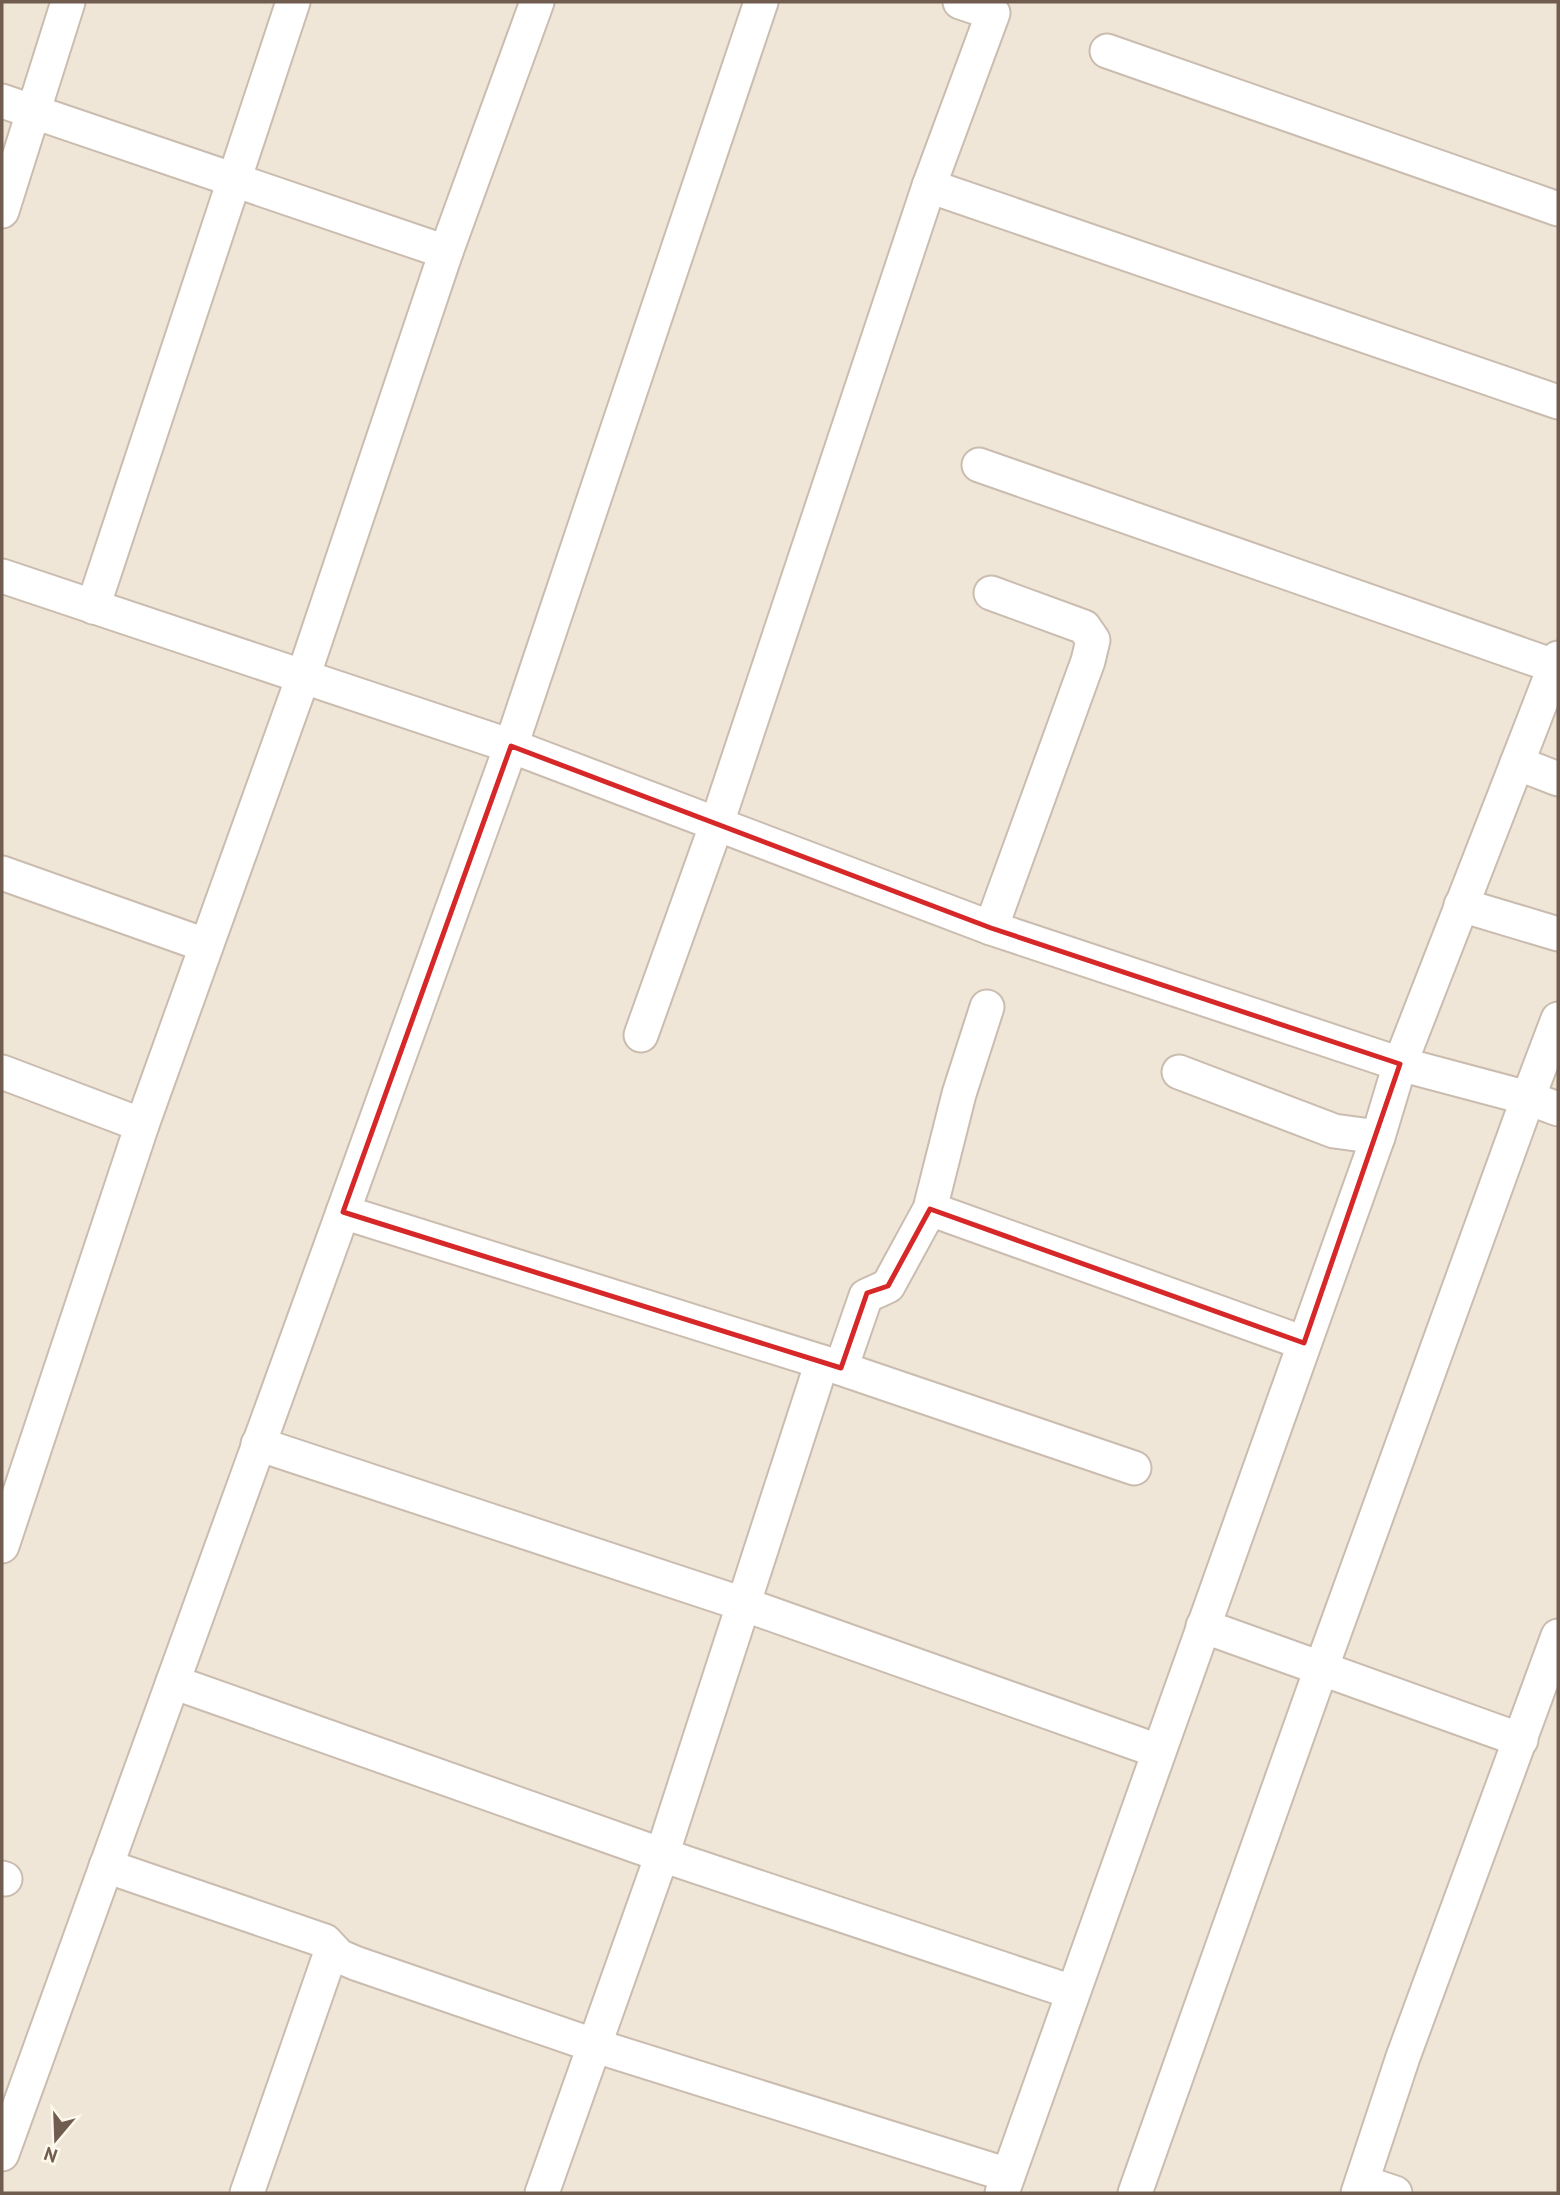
<svg xmlns="http://www.w3.org/2000/svg" width="1560" height="2195" viewBox="0 0 1560 2195" font-family="'PT Sans',sans-serif">
	<style>
		.residential { fill: #f0e6d7 }
		.lines { fill: none; stroke-linecap: round; stroke-linejoin: round }
		.street-casing { stroke: #cabcaf; stroke-width: 37 }
		.street { stroke: #fff; stroke-width: 33 }
		.marked { fill: none; stroke: #d62828; stroke-width: 5; stroke-linejoin: round }
	</style>
	<rect width="100%" height="100%" fill="#f9f4e7"/>
	<rect class="residential" x="2" y="2" width="1556" height="2191"/>
	<g class="lines">
		<defs>
			<g id="street">
				<polyline points="1107,51 1558,209"/>
				<polyline points="2,101 446,252"/>
				<polyline points="929,186 1558,402"/>
				<polyline points="2,211 68,2"/>
				<polyline points="979,465 1554,666"/>
				<polyline points="2,576 511,746 991,928 1400,1064 1528,1098 1558,1109"/>
				<polyline points="93,607 293,2"/>
				<polyline points="1517,763 1558,779"/>
				<polyline points="2,873 205,945"/>
				<polyline points="1461,905 1558,934"/>
				<polyline points="991,928 1088,661 1093,640 1084,627 991,593"/>
				<polyline points="641,1035 717,823 929,186 993,13 960,2"/>
				<polyline points="2,1072 142,1125"/>
				<polyline points="1179,1072 1334,1131 1378,1137"/>
				<polyline points="930,1209 1304,1343"/>
				<polyline points="343,1212 511,746 761,2"/>
				<polyline points="841,1368 866,1296 888,1286 930,1209 959,1094 987,1007"/>
				<polyline points="258,1444 743,1604 1158,1751"/>
				<polyline points="2,1546 142,1125 303,677 446,252 537,2"/>
				<polyline points="1203,1626 1521,1740"/>
				<polyline points="173,1682 662,1855 1072,1992"/>
				<polyline points="106,1866 325,1941 339,1956 355,1963 596,2046 1008,2175"/>
				<polyline points="2,1878 5,1879"/>
				<polyline points="2,2154 343,1212 822,1362"/>
				<polyline points="1362,2182 1395,2193"/>
				<polyline points="247,2193 332,1949"/>
				<polyline points="542,2193 662,1855 822,1362 1134,1468"/>
				<polyline points="1002,2193 1378,1137 1400,1064 1558,658"/>
				<polyline points="1135,2193 1321,1669 1528,1098 1558,1019"/>
				<polyline points="1358,2193 1403,2057 1558,1636"/>
			</g>
		</defs>
		<use href="#street" class="street-casing"/>
		<use href="#street" class="street"/>
	</g>
	<path class="marked" d="M511 746 991 928 1400 1064 1304 1343 930 1209 888 1286 867 1293 841 1368 343 1212Z"/>
	<rect width="1560" height="2195" fill="none" stroke="#705d4f" stroke-width="7"/>
	<g transform="translate(56 2139) rotate(199)" stroke="#fdf8ed" stroke-width="5" paint-order="stroke">
	<path d="M0-5L12 26L0 18L-12 26Z" fill="#705d4f"/>
	<text y="-10" font-size="19" font-weight="bold" text-anchor="middle" fill="#705d4f">N</text>
	</g>
</svg>
